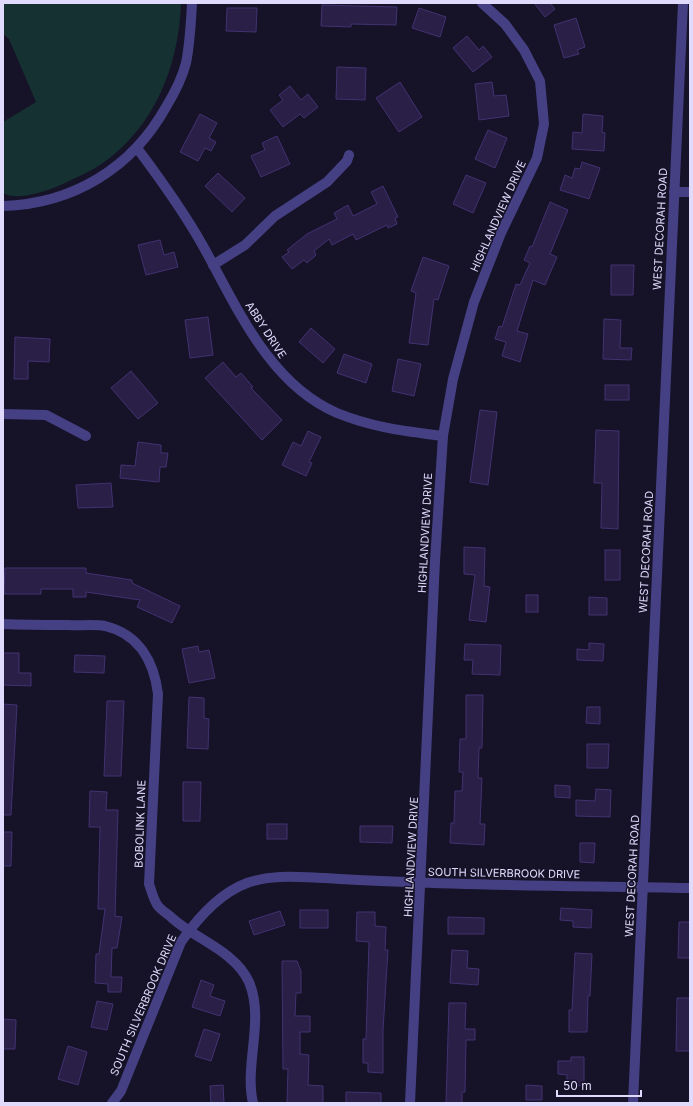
<svg xmlns="http://www.w3.org/2000/svg" width="693" height="1106" viewBox="0 0 693 1106" font-family="Inter,sans-serif">
	<style>
		.green { fill: #153131 }
		.building { fill: #291f47; stroke: #423272 }
		.lines { fill: none; stroke-linecap: round; stroke-linejoin: round }
		.minor { stroke: #454083; stroke-width: 10 }
		.tertiary { stroke: #454083; stroke-width: 10 }
		.labels { text-anchor: middle; stroke-width: 3; stroke-linejoin: round; paint-order: stroke }
		.street-label { font-size: 11px; fill: #e0dafd; stroke: #161227 }
	</style>
	<rect width="100%" height="100%" fill="#161227"/>
	<path class="green" d="M3 3H181C179 66 154 129 100 165 86 174 71 180 56 187 43 192 16 201 3 193V122L36 102 9 39 3 34Z"/>
	<g class="building">
		<polygon points="534,3 550,3 555,9 545,17"/>
		<polygon points="322,5 397,7 396,25 351,24 351,27 321,26"/>
		<polygon points="227,8 257,8 256,32 226,31"/>
		<polygon points="419,8 446,17 440,37 412,28"/>
		<polygon points="576,18 585,47 577,50 579,54 564,58 554,25"/>
		<polygon points="467,36 479,50 483,46 492,57 473,72 453,48"/>
		<polygon points="337,67 366,68 365,100 336,99"/>
		<polygon points="400,82 422,117 399,132 376,98"/>
		<polygon points="492,82 494,96 506,95 509,116 479,120 475,84"/>
		<polygon points="290,86 301,100 308,94 318,107 304,118 300,114 283,127 270,110 283,100 279,95"/>
		<polygon points="200,114 217,123 209,138 216,142 211,151 205,148 198,161 180,152"/>
		<polygon points="583,114 603,116 602,132 605,133 604,151 572,149 573,132 582,133"/>
		<polygon points="488,130 507,138 495,168 475,159"/>
		<polygon points="277,136 290,164 261,177 251,156 265,150 262,143"/>
		<polygon points="582,162 600,168 589,199 560,190 565,175 572,178 575,168 580,169"/>
		<polygon points="218,173 245,198 232,212 205,186"/>
		<polygon points="466,175 486,183 473,213 453,204"/>
		<polygon points="383,186 398,217 395,218 397,224 388,228 387,225 356,240 353,234 332,245 329,239 314,251 316,255 307,263 304,260 292,269 282,257 289,252 287,250 307,234 337,219 334,213 348,205 353,216 377,204 371,192"/>
		<polygon points="550,202 568,210 550,254 557,257 545,285 533,280 517,331 528,334 520,362 502,356 506,342 495,339 499,326 502,327 516,284 520,285 530,263 524,260 530,246 532,247"/>
		<polygon points="160,240 164,255 174,252 178,267 146,275 138,245"/>
		<polygon points="423,257 449,266 438,300 434,299 428,345 409,343 416,293 411,291"/>
		<polygon points="611,265 634,265 633,295 611,295"/>
		<polygon points="208,317 213,355 190,358 185,320"/>
		<polygon points="604,319 621,320 620,348 632,348 631,360 603,359"/>
		<polygon points="311,328 335,349 323,363 299,342"/>
		<polygon points="15,337 50,339 49,362 28,361 28,379 14,379"/>
		<polygon points="344,354 372,364 366,383 337,373"/>
		<polygon points="398,359 421,364 414,396 392,391"/>
		<polygon points="223,362 236,377 241,373 253,387 251,388 282,420 262,440 205,378"/>
		<polygon points="131,371 158,403 138,419 111,388"/>
		<rect x="605" y="385" width="24" height="15"/>
		<polygon points="480,410 497,412 488,485 470,482"/>
		<polygon points="596,430 619,431 618,529 601,528 602,483 594,483"/>
		<polygon points="308,431 321,437 309,462 312,463 306,476 282,465 293,442 301,446"/>
		<polygon points="138,442 161,445 161,453 168,453 166,467 160,467 159,482 120,478 121,465 135,466"/>
		<polygon points="111,483 113,507 78,508 76,485"/>
		<polygon points="464,547 485,548 484,586 490,587 486,622 469,620 475,575 464,574"/>
		<rect x="605" y="550" width="15" height="30"/>
		<polygon points="5,568 86,568 86,573 132,580 132,583 180,606 172,623 137,607 140,600 86,592 86,597 73,597 73,589 41,589 41,594 4,594"/>
		<rect x="526" y="595" width="12" height="17"/>
		<polygon points="589,597 607,598 607,615 589,615"/>
		<polygon points="589,643 604,644 603,661 577,660 577,649 589,650"/>
		<polygon points="465,644 501,645 500,675 472,674 473,660 464,660"/>
		<polygon points="198,646 199,652 209,650 215,678 189,683 182,649"/>
		<polygon points="3,653 19,653 19,673 31,673 31,686 3,685"/>
		<polygon points="75,655 105,656 104,673 74,672"/>
		<polygon points="466,695 483,695 482,748 479,748 478,778 482,778 480,824 485,824 484,845 450,843 451,823 454,823 455,791 462,791 463,772 459,772 460,739 466,739"/>
		<polygon points="189,697 204,698 204,718 209,719 208,749 187,748"/>
		<polygon points="107,701 124,701 121,776 104,776"/>
		<polygon points="3,704 17,705 11,815 3,815"/>
		<polygon points="587,707 600,707 600,724 586,723"/>
		<polygon points="587,744 609,744 608,768 587,768"/>
		<polygon points="183,782 201,782 200,821 183,821"/>
		<polygon points="555,785 570,786 570,798 555,797"/>
		<polygon points="596,789 611,790 610,817 576,816 576,800 595,801"/>
		<polygon points="90,791 107,792 106,810 118,810 115,916 122,917 117,948 112,948 111,977 122,977 121,992 108,992 108,984 95,983 96,954 99,954 105,909 98,909 100,827 89,827"/>
		<rect x="267" y="824" width="20" height="15"/>
		<polygon points="360,826 393,826 392,843 360,842"/>
		<polygon points="3,832 12,832 11,866 3,866"/>
		<polygon points="580,843 595,843 594,863 580,862"/>
		<polygon points="561,908 592,910 591,928 573,927 573,921 560,920"/>
		<rect x="300" y="910" width="28" height="18"/>
		<polygon points="280,911 285,925 254,935 249,921"/>
		<polygon points="357,912 375,912 375,926 386,927 385,950 388,950 383,1030 383,1073 368,1072 368,1063 363,1063 363,1039 366,1039 369,942 356,941"/>
		<polygon points="448,917 484,918 484,934 448,934"/>
		<polygon points="679,922 690,922 690,958 678,958"/>
		<polygon points="452,950 468,951 467,968 479,969 478,985 450,983"/>
		<polygon points="575,953 592,954 590,996 588,996 587,1032 569,1032 569,1010 572,1010"/>
		<polygon points="282,961 297,961 301,971 301,993 296,993 295,1016 310,1016 310,1032 300,1032 300,1054 309,1055 308,1085 323,1086 323,1103 287,1103 288,1069 283,1069"/>
		<polygon points="201,980 214,985 210,996 225,1001 220,1016 192,1007"/>
		<polygon points="677,998 690,998 690,1051 676,1051"/>
		<polygon points="97,1001 113,1004 107,1030 91,1027"/>
		<polygon points="449,1003 466,1003 465,1029 475,1029 475,1040 466,1040 465,1092 462,1092 462,1103 446,1103"/>
		<polygon points="3,1019 16,1020 15,1049 3,1049"/>
		<polygon points="204,1029 220,1034 211,1061 195,1056"/>
		<polygon points="68,1046 87,1052 78,1085 58,1079"/>
		<polygon points="571,1057 584,1057 584,1086 567,1085 567,1075 558,1074 558,1061 571,1061"/>
		<polygon points="223,1085 224,1103 211,1103 210,1086"/>
		<polygon points="526,1085 542,1086 542,1100 526,1100"/>
		<polygon points="346,1092 381,1093 381,1103 346,1103"/>
	</g>
	<g class="lines">
		<g class="minor">
			<path d="M137 148C161 180 184 212 203 246 237 307 269 384 337 413 374 428 405 431 443 436"/>
			<polyline points="674,192 690,192"/>
			<path d="M3 206C73 204 132 168 166 107 174 94 182 78 186 63 190 43 191 23 192 3"/>
			<polyline points="213,265 245,245 275,216 327,182 347,161 349,155"/>
			<polyline points="3,414 46,415 86,436"/>
			<path d="M3 624C25 625 46 625 68 625 80 626 94 624 105 626 139 634 154 662 158 694L149 884C152 892 153 899 158 906 162 911 168 914 172 918 195 939 235 951 249 982 265 1020 244 1064 253 1103"/>
			<path d="M112 1103 121 1091 181 942C197 919 220 893 247 883 272 874 299 877 325 878 352 880 379 881 406 882 501 886 595 886 690 888"/>
			<polyline points="410,1103 435,561 443,436 453,379 474,302 501,233 537,158 544,124 540,81 524,50 505,24 482,3"/>
		</g>
		<polyline class="tertiary" points="633,1103 683,3"/>
	</g>
	<g class="labels">
		<g class="street-label">
			<text transform="translate(498 216) rotate(-66)" y="4">HIGHLANDVIEW DRIVE</text>
			<text transform="translate(660 229) rotate(-87)" y="4">WEST DECORAH ROAD</text>
			<text transform="translate(266 330) rotate(57)" y="4">ABBY DRIVE</text>
			<text transform="translate(425 533) rotate(-87)" y="4">HIGHLANDVIEW DRIVE</text>
			<text transform="translate(646 552) rotate(-87)" y="4">WEST DECORAH ROAD</text>
			<text transform="translate(140 824) rotate(-88)" y="4">BOBOLINK LANE</text>
			<text transform="translate(411 857) rotate(-87)" y="4">HIGHLANDVIEW DRIVE</text>
			<text transform="translate(504 873) rotate(1)" y="4">SOUTH SILVERBROOK DRIVE</text>
			<text transform="translate(632 876) rotate(-87)" y="4">WEST DECORAH ROAD</text>
			<text transform="translate(143 1005) rotate(-67)" y="4">SOUTH SILVERBROOK DRIVE</text>
		</g>
	</g>
	<rect width="693" height="1106" fill="none" stroke="#e0dafd" stroke-width="8"/>
	<path d="M557 1090v6h84v-6" fill="none" stroke="#e0dafd" stroke-width="2"/>
	<text x="563" y="1090" font-size="12" fill="#e0dafd" stroke="#161227" stroke-width="3" paint-order="stroke">50 m</text>
</svg>
